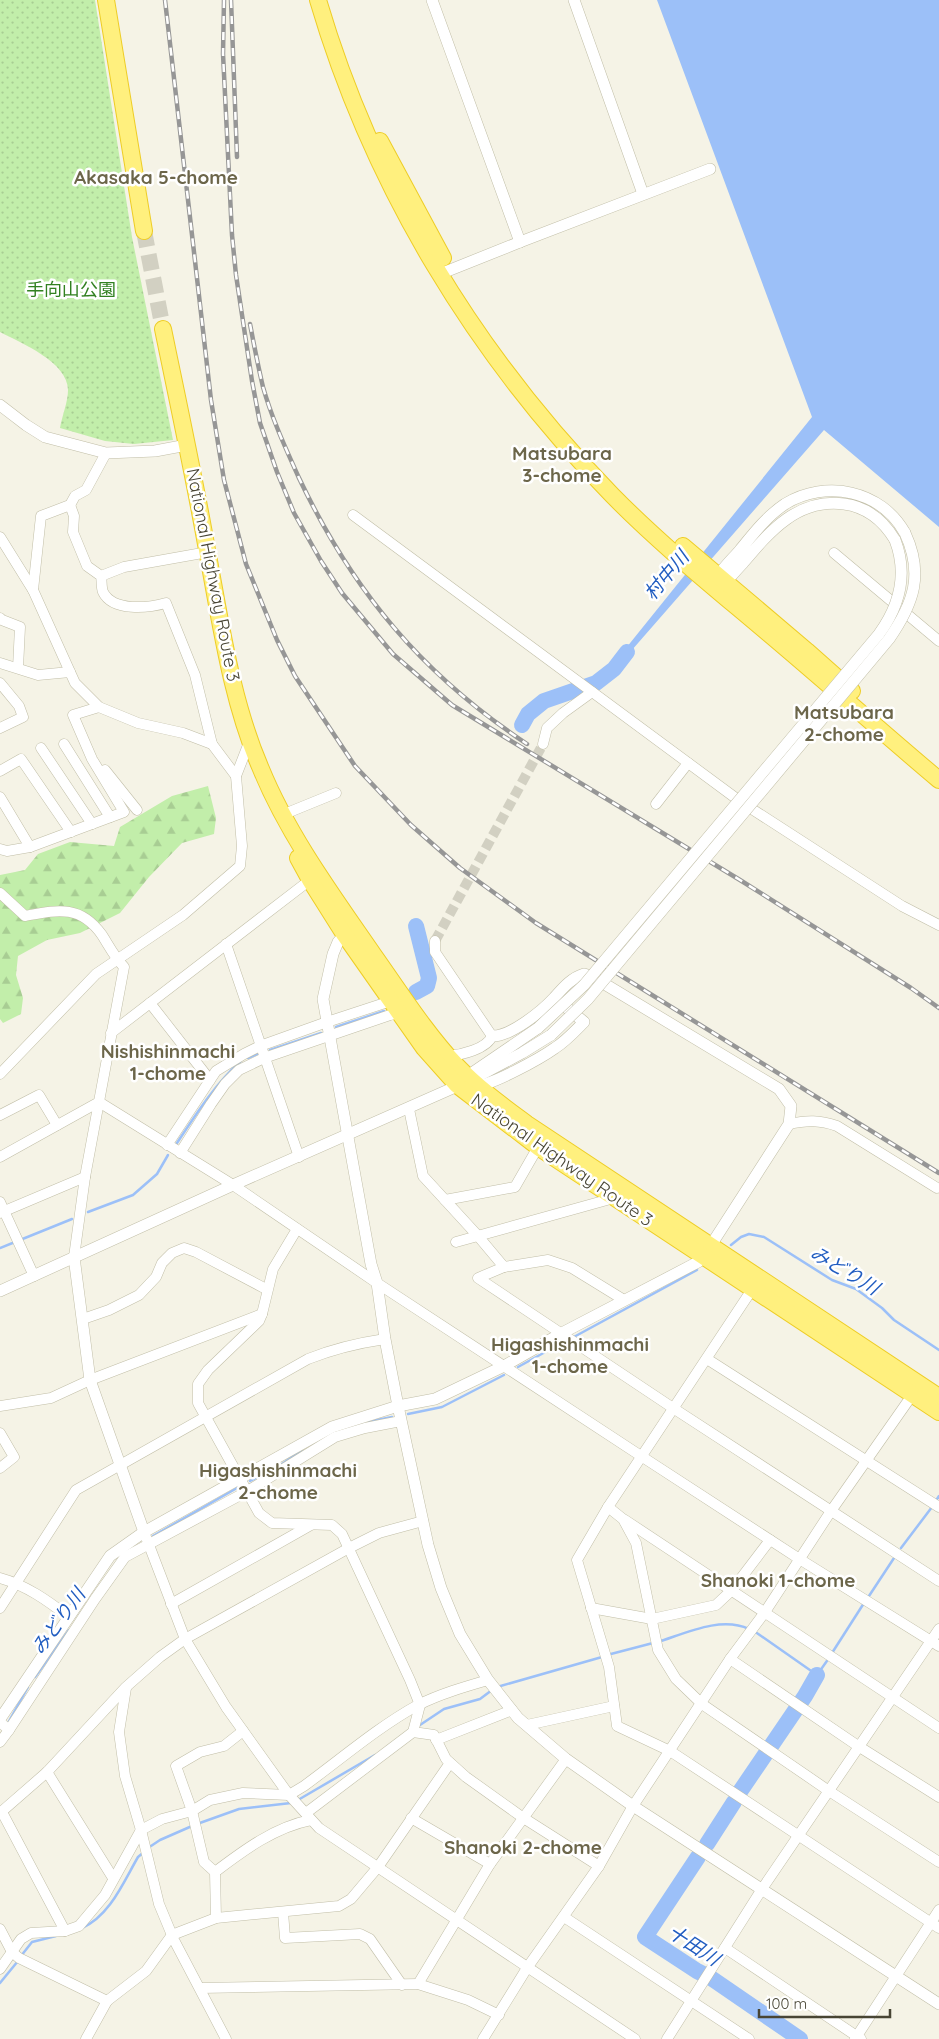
<svg xmlns="http://www.w3.org/2000/svg" width="939" height="2039" viewBox="0 0 939 2039" font-family="Quicksand,'Noto Sans JP',sans-serif">
	<style>
		.forest { fill: url(#forest-firs) }
		.park { fill: url(#park-dots) }
		.water { fill: #9cc0f8 }
		.lines { fill: none; stroke-linecap: round; stroke-linejoin: round }
		.stream { stroke: #9cc0f8; stroke-width: 2.5 }
		.river { stroke: #9cc0f8; stroke-width: 16 }
		.minor-tunnel { stroke: #d2d0c2; stroke-width: 10; stroke-dasharray: 10 5; stroke-linecap: butt }
		.trunk-tunnel { stroke: #d2d0c2; stroke-width: 16; stroke-dasharray: 16 8; stroke-linecap: butt }
		.minor-casing { stroke: #c1bea7; stroke-width: 11 }
		.tertiary-casing { stroke: #c1bea7; stroke-width: 12 }
		.trunk-casing { stroke: #eecd26; stroke-width: 18 }
		.minor { stroke: #fff; stroke-width: 10 }
		.tertiary { stroke: #fff; stroke-width: 11 }
		.trunk { stroke: #fff07e; stroke-width: 16 }
		.rail-casing { stroke: #969696; stroke-width: 4.5 }
		.rail { stroke: #fff; stroke-width: 2.5; stroke-dasharray: 8; stroke-linecap: butt }
		.tertiary-bridge-casing { stroke: #c1bea7; stroke-width: 12; stroke-linecap: butt }
		.tertiary-bridge { stroke: #fff; stroke-width: 11 }
		.labels { text-anchor: middle; stroke-width: 5; stroke-linejoin: round; paint-order: stroke }
		.park-label { font-size: 18px; fill: #328121; stroke: #fff }
		.street-label { font-size: 18px; fill: #484534; stroke: #fff }
		.neighbourhood-label { font-size: 19px; font-weight: bold; fill: #6c664a; stroke: #fff }
		.water-label { font-size: 19px; font-style: italic; fill: #215dc1; stroke: #fff }
	</style>
	<defs>
		<pattern id="forest-firs" width="22" height="20" patternUnits="userSpaceOnUse" patternTransform="scale(1.25)"><rect width="22" height="20" fill="#c2eeaa"/><path d="M5 1l3.5 6h-7zM16 11l3.5 6h-7z" fill="#a8cd93"/></pattern>
		<pattern id="park-dots" width="8" height="8" patternUnits="userSpaceOnUse" patternTransform="scale(1.25)"><rect width="8" height="8" fill="#c2eeaa"/><path d="M2 2h.1M6 6h.1" fill="none" stroke="#a8cd93" stroke-width="1.8" stroke-linecap="round"/></pattern>
	</defs>
	<rect width="100%" height="100%" fill="#f5f3e6"/>
	<polygon class="forest" points="208,786 216,818 214,834 182,843 149,877 120,913 80,933 47,940 18,956 16,975 23,998 21,1014 3,1023 0,1019 0,875 25,870 38,854 70,842 114,846 120,827 172,796"/>
	<path class="park" d="M0 0H95L132 237 173 440 134 444 105 441 60 428C62 416 68 402 68 390 68 362 21 343 0 332Z"/>
	<polygon class="water" points="657,0 939,0 939,527 824,430 618,666 614,669 614,663 812,417"/>
	<g class="lines">
		<g class="stream">
			<polyline points="336,1027 384,1011"/>
			<polyline points="270,1050 321,1033"/>
			<polyline points="248,1058 260,1053"/>
			<path d="M175 1146C195 1116 214 1085 241 1061"/>
			<polyline points="88,1212 133,1195 157,1174 168,1155"/>
			<polyline points="20,1240 72,1219"/>
			<polyline points="731,1245 741,1237 749,1234 764,1237 832,1280 856,1289 882,1308 894,1320 939,1350"/>
			<polyline points="0,1248 15,1242"/>
			<polyline points="572,1338 697,1270"/>
			<polyline points="518,1367 567,1340"/>
			<polyline points="408,1414 442,1407 504,1375"/>
			<polyline points="362,1423 392,1417"/>
			<polyline points="250,1481 282,1464 302,1450"/>
			<polyline points="935,1502 939,1496"/>
			<polyline points="153,1536 237,1488"/>
			<polyline points="901,1548 932,1507"/>
			<polyline points="867,1599 896,1555"/>
			<polyline points="754,1631 817,1675 829,1658"/>
			<path d="M658 1642C686 1633 721 1616 749 1629"/>
			<polyline points="832,1653 864,1603"/>
			<polyline points="607,1655 653,1643"/>
			<polyline points="35,1677 69,1630"/>
			<polyline points="497,1687 602,1657"/>
			<polyline points="8,1723 28,1687"/>
			<polyline points="417,1727 444,1709 480,1699 492,1690"/>
			<polyline points="298,1800 375,1755"/>
			<polyline points="197,1824 239,1809 291,1803"/>
			<polyline points="148,1848 160,1840 192,1826"/>
			<path d="M82 1928C110 1916 124 1881 138 1857L144 1852"/>
			<polyline points="21,1956 32,1942 56,1936"/>
			<polyline points="0,1983 18,1961"/>
		</g>
		<g class="river">
			<polyline points="522,725 528,714 544,701 596,683 614,669 627,652"/>
			<polyline points="416,926 429,978 427,986 416,992"/>
			<polyline points="739,1793 805,1696 817,1675"/>
			<polyline points="707,1844 734,1802"/>
			<polyline points="698,1857 645,1937 697,1971 711,1978 800,2039"/>
		</g>
		<polyline class="minor-tunnel" points="435,941 543,744"/>
		<polyline class="trunk-tunnel" points="144,231 163,329"/>
		<defs>
			<g id="minor">
				<path d="M70 505 74 516 73 532 87 566 101 576C102 580 101 587 103 592 113 612 148 608 166 603L195 675 212 744"/>
				<polyline points="353,515 741,802 902,906 939,925"/>
				<polyline points="0,537 33,590 75,683 99,707 138,723 183,733 212,744 236,776"/>
				<polyline points="834,553 939,641"/>
				<polyline points="101,576 124,567 208,552"/>
				<polyline points="33,590 41,516 70,505 75,496 86,490 106,453"/>
				<polyline points="0,618 2,620 20,627 18,668"/>
				<polyline points="0,663 38,675 70,672"/>
				<polyline points="0,683 19,706 23,717 0,728"/>
				<polyline points="64,744 110,817"/>
				<polyline points="543,744 547,728 563,713 592,692"/>
				<polyline points="41,748 92,824"/>
				<polyline points="105,770 137,810"/>
				<polyline points="0,771 21,759 71,832"/>
				<polyline points="0,797 30,847"/>
				<polyline points="656,804 688,763"/>
				<polyline points="282,815 336,793"/>
				<polyline points="0,849 7,851 30,847 124,812 92,759 73,715 99,707"/>
				<path d="M0 893 25 916C57 910 80 904 102 935 109 946 115 958 124 967L85 1177 74 1257"/>
				<path d="M435 941V952L492 1036C487 1049 461 1055 448 1056"/>
				<polyline points="226,944 299,1157"/>
				<polyline points="150,1003 210,1080"/>
				<polyline points="111,1033 310,880"/>
				<polyline points="0,1074 96,974 183,915 240,866 242,846 236,776 250,740"/>
				<polyline points="99,1102 233,1185 377,1283 641,1456 801,1560 939,1646"/>
				<polyline points="409,1109 423,1176 478,1236 504,1267 548,1260 572,1268 624,1300"/>
				<polyline points="0,1115 39,1095 57,1125"/>
				<path d="M789 1124C807 1120 820 1120 837 1126L937 1188"/>
				<polyline points="167,1145 216,1071 244,1054 260,1046 327,1022 391,1001"/>
				<polyline points="180,1153 211,1104 225,1084 239,1070 264,1058 390,1015 399,1013"/>
				<polyline points="0,1157 99,1102"/>
				<polyline points="445,1200 515,1187 538,1147"/>
				<polyline points="0,1202 34,1276"/>
				<polyline points="0,1213 85,1177"/>
				<polyline points="456,1242 614,1198"/>
				<polyline points="504,1267 478,1278 673,1408 939,1581"/>
				<polyline points="753,1288 608,1507 623,1519 636,1543 658,1650 676,1679 702,1704 829,1791 939,1862"/>
				<polyline points="262,1314 259,1321 208,1370 198,1384 198,1403 259,1513 272,1523 332,1525 342,1534 410,1680 420,1705 413,1732 434,1735 446,1759 466,1777 522,1817 599,1866"/>
				<polyline points="83,1319 109,1310 139,1295 156,1277 162,1263 172,1253 184,1248 196,1252 266,1289"/>
				<polyline points="707,1359 939,1507"/>
				<polyline points="0,1406 51,1398 90,1380 262,1314 273,1269 297,1229"/>
				<polyline points="0,1433 14,1457 0,1468"/>
				<polyline points="608,1507 577,1560 609,1667 617,1726 670,1751 939,1928"/>
				<polyline points="625,1520 939,1728"/>
				<polyline points="144,1532 185,1639 226,1707 289,1795 319,1828 635,2039"/>
				<path d="M0 1578C26 1585 48 1601 69 1617"/>
				<polyline points="171,1604 311,1525"/>
				<path d="M0 1608 76 1490 308 1359C333 1349 358 1343 385 1339"/>
				<polyline points="591,1608 652,1619 716,1605 732,1590 770,1540"/>
				<polyline points="730,1659 858,1746 939,1797"/>
				<polyline points="126,1688 119,1732 125,1776 141,1830 159,1904 174,1940 226,2039"/>
				<polyline points="0,1722 9,1730 0,1742"/>
				<polyline points="527,1725 614,1706"/>
				<polyline points="9,1730 95,1599 125,1557 246,1492 335,1437 365,1428 401,1421"/>
				<polyline points="436,1740 512,1710"/>
				<polyline points="47,1772 113,1878"/>
				<polyline points="2,1812 65,1931"/>
				<polyline points="0,1813 47,1772 126,1687 160,1657 185,1639 349,1548 379,1533 423,1521"/>
				<polyline points="306,1813 413,1732"/>
				<polyline points="411,1818 490,1864"/>
				<path d="M215 1872C244 1850 275 1827 311 1820"/>
				<polyline points="283,1912 285,1938 360,1934 370,1939 402,1985"/>
				<polyline points="564,1917 749,2039"/>
				<polyline points="216,1918 215,1872 204,1862 192,1811 176,1766 200,1752 224,1746 243,1731"/>
				<polyline points="0,1929 12,1952 19,1958 107,2001 86,2039"/>
				<polyline points="725,1948 861,2039"/>
				<path d="M0 1969 21 1939 31 1933 65 1931 79 1926 105 1895 141 1830 162 1819 192 1811 210 1800 243 1793 289 1795 304 1786C341 1759 378 1727 418 1705 440 1694 464 1687 488 1680"/>
				<polyline points="418,1984 490,1864 566,1759"/>
				<polyline points="200,1988 418,1984 468,2000 499,2015"/>
				<polyline points="107,2001 146,1971 172,1935 216,1918 339,1906 351,1899 378,1867 450,1763"/>
				<polyline points="483,2039 527,1968 599,1866 633,1806 730,1659 765,1612 831,1511 915,1391"/>
				<polyline points="667,2039 762,1889 939,1629"/>
				<polyline points="855,2039 939,1910"/>
			</g>
			<g id="tertiary">
				<polyline points="432,0 520,242"/>
				<polyline points="574,0 643,194"/>
				<polyline points="440,274 520,242 710,169"/>
				<polyline points="0,405 26,425 45,437 106,453 155,451 187,445"/>
				<path d="M895 540C883 520 867 507 844 504 798 498 770 531 743 563 734 572 727 583 715 588 716 573 730 562 740 550 753 534 767 516 785 504 826 479 881 490 905 533"/>
				<polyline points="349,930 338,942 333,954 323,999 371,1264 377,1283 385,1339 398,1406 428,1545 441,1588 460,1634 488,1680 518,1718 566,1759 633,1806 939,2004"/>
				<polyline points="472,1073 538,1028"/>
				<path d="M474 1086C489 1087 541 1058 555 1048 566 1041 575 1031 584 1022L567 1008"/>
				<polyline points="74,1257 90,1380 144,1532"/>
				<polyline points="0,1291 233,1185 471,1080 522,1053 551,1035"/>
				<path d="M0 1719 110 1556 144 1532 332 1427 398 1406 435 1399 504 1366 562 1333 698 1262 704 1256 789 1124 791 1106 779 1089 593 977 584 974C571 978 563 988 554 998 542 1011 510 1037 492 1036"/>
			</g>
			<g id="trunk">
				<polyline points="106,0 144,231"/>
				<path d="M318 0C373 187 476 356 612 495 661 545 716 589 769 634 826 682 882 732 939 780"/>
				<polyline points="380,141 443,258"/>
				<path d="M163 329C178 402 194 476 207 550 221 624 231 700 261 769 288 835 333 896 373 954 400 992 425 1032 457 1066 478 1088 503 1106 527 1124L939 1397"/>
				<polyline points="683,546 807,651 852,691"/>
				<polyline points="298,858 310,880 344,934 391,1001 424,1048 457,1085 538,1147 939,1412"/>
			</g>
		</defs>
		<use href="#minor" class="minor-casing"/>
		<use href="#tertiary" class="tertiary-casing"/>
		<use href="#trunk" class="trunk-casing"/>
		<use href="#minor" class="minor"/>
		<use href="#tertiary" class="tertiary"/>
		<use href="#trunk" class="trunk"/>
		<defs>
			<g id="rail">
				<polyline points="165,0 211,400 224,480 246,564 277,640 295,676 355,766 411,825 460,868 536,923 939,1173"/>
				<polyline points="224,0 223,54 232,235 236,275 252,381 260,423 277,472 294,513 321,561 342,593 393,654 452,705 740,880 911,988 939,1008"/>
				<polyline points="231,0 237,157"/>
				<path d="M250 324C254 345 258 366 263 387 272 419 286 449 299 478 353 592 423 675 527 744"/>
			</g>
		</defs>
		<use href="#rail" class="rail-casing"/>
		<use href="#rail" class="rail"/>
		<defs>
			<g id="tertiary-bridge">
				<path d="M538 1028 584 985 879 634C900 605 908 574 895 540"/>
				<path d="M551 1035 588 999 889 639C914 603 924 574 905 533"/>
			</g>
		</defs>
		<use href="#tertiary-bridge" class="tertiary-bridge-casing"/>
		<use href="#tertiary-bridge" class="tertiary-bridge"/>
	</g>
	<g class="labels">
		<g class="park-label">
			<text x="71" y="296">手向山公園</text>
		</g>
		<g class="street-label">
			<text transform="translate(213 575) rotate(79)" y="6">National Highway Route 3</text>
			<text transform="translate(562 1160) rotate(35)" y="6">National Highway Route 3</text>
		</g>
		<g class="neighbourhood-label">
			<text x="156" y="184">Akasaka 5-chome</text>
			<text x="562" y="460">Matsubara<tspan x="562" dy="22">3-chome</tspan></text>
			<text x="844" y="719">Matsubara<tspan x="844" dy="22">2-chome</tspan></text>
			<text x="168" y="1058">Nishishinmachi<tspan x="168" dy="22">1-chome</tspan></text>
			<text x="570" y="1351">Higashishinmachi<tspan x="570" dy="22">1-chome</tspan></text>
			<text x="278" y="1477">Higashishinmachi<tspan x="278" dy="22">2-chome</tspan></text>
			<text x="778" y="1587">Shanoki 1-chome</text>
			<text x="523" y="1854">Shanoki 2-chome</text>
		</g>
		<g class="water-label">
			<text transform="translate(666 575) rotate(-50)" y="7">村中川</text>
			<text transform="translate(845 1270) rotate(31)" y="7">みどり川</text>
			<text transform="translate(58 1621) rotate(-54)" y="7">みどり川</text>
			<text transform="translate(694 1945) rotate(33)" y="7">十田川</text>
		</g>
	</g>
	<path d="M759 2009v8h131v-8" fill="none" stroke="#484534" stroke-width="2.5"/>
	<text x="766" y="2009" font-size="15" fill="#484534" stroke="#ffffff" stroke-width="4" paint-order="stroke">100 m</text>
</svg>
